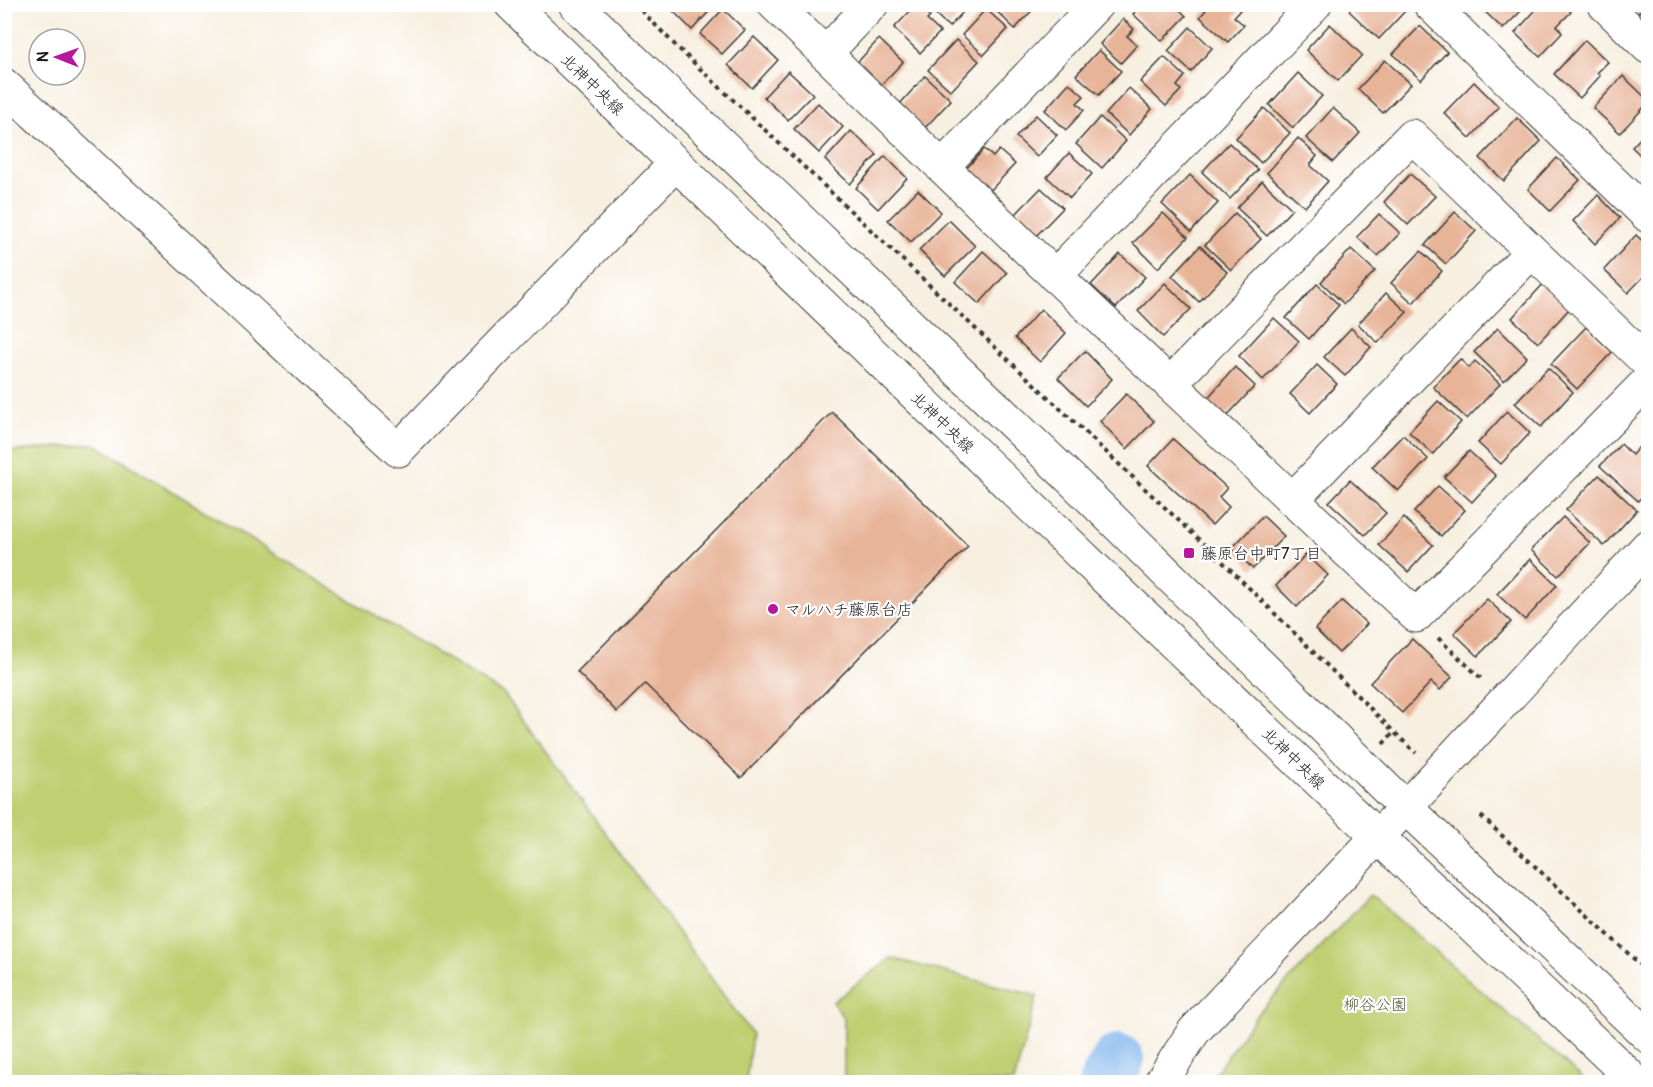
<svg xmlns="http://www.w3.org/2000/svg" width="1653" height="1087" viewBox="0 0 1653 1087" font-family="Pangolin,'Klee One',sans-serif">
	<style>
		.green { fill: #c0cf71; stroke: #6e7646; stroke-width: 1.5 }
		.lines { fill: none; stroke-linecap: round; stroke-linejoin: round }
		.river { stroke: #7eb4ed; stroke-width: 52 }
		.building { fill: #e8b498 }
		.minor-casing { stroke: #3d3c39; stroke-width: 35 }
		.path { stroke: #3d3c39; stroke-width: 4; stroke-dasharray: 4.5 4.5; stroke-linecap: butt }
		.minor { stroke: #fff; stroke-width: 33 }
		.poi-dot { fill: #b5179e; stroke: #fff; stroke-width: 2 }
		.labels { text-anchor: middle; stroke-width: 4.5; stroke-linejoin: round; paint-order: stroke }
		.street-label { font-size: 16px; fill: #1c1c1c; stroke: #fff }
		.poi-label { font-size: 16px; fill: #1c1c1c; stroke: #fff; text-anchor: start }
		.park-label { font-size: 16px; fill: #555b3a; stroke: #fff }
	</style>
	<rect width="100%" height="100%" fill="#fff"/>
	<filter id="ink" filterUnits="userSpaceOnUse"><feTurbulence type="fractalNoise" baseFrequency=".0167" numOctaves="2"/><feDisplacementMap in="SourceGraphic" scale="12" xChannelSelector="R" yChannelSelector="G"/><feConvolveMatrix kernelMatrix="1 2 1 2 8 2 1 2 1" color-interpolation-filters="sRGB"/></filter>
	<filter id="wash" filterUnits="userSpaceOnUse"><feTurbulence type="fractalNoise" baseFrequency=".008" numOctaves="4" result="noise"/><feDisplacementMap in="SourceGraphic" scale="24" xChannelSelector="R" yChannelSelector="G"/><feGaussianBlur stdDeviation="1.35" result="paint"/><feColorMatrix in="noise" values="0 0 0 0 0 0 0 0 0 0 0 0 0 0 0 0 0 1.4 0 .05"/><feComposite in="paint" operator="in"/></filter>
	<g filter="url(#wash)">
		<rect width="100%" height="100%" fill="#f7efe0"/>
		<g class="green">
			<polygon points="95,444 504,694 752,1034 746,1082 5,1082 5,452"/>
			<polygon points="1370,895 1587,1082 1209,1082 1258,1013"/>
			<polygon points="891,958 1037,996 1014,1082 844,1082 844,1019 833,1002"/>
		</g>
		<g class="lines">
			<polyline class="river" points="1105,1082 1118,1060"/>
		</g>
		<g id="blocks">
			<g class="building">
				<polygon points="666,4 716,4 692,30"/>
				<polygon points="791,4 815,4 804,16"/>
				<polygon points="917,4 930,17 927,20 940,32 920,53 894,28"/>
				<polygon points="925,4 959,4 965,10 949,27"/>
				<polygon points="989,4 1038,4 1015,29"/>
				<polygon points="1142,4 1174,4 1186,16 1162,41 1133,14"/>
				<polygon points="1211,4 1234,4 1240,10 1234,17 1244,25 1228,42 1200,17"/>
				<polygon points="1355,4 1400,4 1406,10 1379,39 1349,11"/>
				<polygon points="1477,4 1515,4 1521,11 1503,29"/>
				<polygon points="1541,4 1563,4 1571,12 1557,26 1562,33 1540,57 1515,33"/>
				<polygon points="1647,4 1648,4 1648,29 1635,16"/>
				<polygon points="723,9 745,30 722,54 700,34"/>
				<polygon points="986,9 1008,29 984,55 962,35"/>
				<polygon points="1123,19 1134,29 1127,36 1137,45 1121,63 1100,44"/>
				<polygon points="1330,24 1362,55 1338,81 1306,50"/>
				<polygon points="1420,26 1447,52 1421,80 1393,54"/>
				<polygon points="1190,27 1212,48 1191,72 1168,51"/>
				<polygon points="754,37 778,60 752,88 728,65"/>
				<polygon points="879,39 903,62 878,88 854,66"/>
				<polygon points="956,40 979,61 951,91 928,70"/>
				<polygon points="1585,40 1608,62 1597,73 1600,76 1580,98 1554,74"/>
				<polygon points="1099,50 1121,71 1099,95 1076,75"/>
				<polygon points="1164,57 1185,76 1177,86 1181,90 1166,106 1140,82"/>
				<polygon points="1385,60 1411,84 1383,113 1358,89"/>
				<polygon points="788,71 813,94 788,120 764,97"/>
				<polygon points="1298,73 1322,96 1293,128 1269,105"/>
				<polygon points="925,76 951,100 923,130 898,106"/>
				<polygon points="1623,76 1648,100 1648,103 1620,133 1593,108"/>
				<polygon points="1474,82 1499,107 1470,138 1444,113"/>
				<polygon points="1069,83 1084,96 1077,103 1084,110 1066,130 1045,110"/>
				<polygon points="1129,88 1152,109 1129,135 1106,114"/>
				<polygon points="818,103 843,127 819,153 794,129"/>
				<polygon points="1264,108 1290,133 1261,163 1236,138"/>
				<polygon points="1333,108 1360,133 1333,162 1306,138"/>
				<polygon points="1036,115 1057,135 1037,157 1016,137"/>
				<polygon points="1100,117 1126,141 1102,168 1076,144"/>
				<polygon points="1517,118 1541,141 1504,181 1480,158"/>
				<polygon points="1648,130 1648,163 1632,147"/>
				<polygon points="851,131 877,155 850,184 825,160"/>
				<polygon points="1298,138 1317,156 1310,165 1328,181 1305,207 1267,173"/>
				<polygon points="1229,143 1258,170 1230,199 1202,172"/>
				<polygon points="984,149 993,157 999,150 1015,164 988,193 964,171"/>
				<polygon points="1069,153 1092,174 1070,198 1047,177"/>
				<polygon points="885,156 907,178 878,209 856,188"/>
				<polygon points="1557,158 1580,180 1550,211 1528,189"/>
				<polygon points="1410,174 1435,196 1408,225 1384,202"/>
				<polygon points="1190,175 1218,203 1191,232 1162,204"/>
				<polygon points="1262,181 1292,209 1267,236 1237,208"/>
				<polygon points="1041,188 1063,208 1035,237 1013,217"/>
				<polygon points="918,190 941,212 911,242 888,220"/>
				<polygon points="1598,195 1620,218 1595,244 1573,221"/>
				<polygon points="1455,212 1476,231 1446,264 1425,245"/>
				<polygon points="1163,213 1188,237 1158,268 1133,243"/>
				<polygon points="1235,213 1261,239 1231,270 1205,245"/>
				<polygon points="1379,214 1400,233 1378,256 1357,237"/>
				<polygon points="949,220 975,246 945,276 919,250"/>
				<polygon points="1636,235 1648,246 1648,272 1628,293 1604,270"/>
				<polygon points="1200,246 1227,272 1199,302 1172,276"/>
				<polygon points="1351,249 1375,271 1344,304 1321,282"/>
				<polygon points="983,251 1007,273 979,304 955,282"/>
				<polygon points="1421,251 1442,271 1413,303 1391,283"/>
				<polygon points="1120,254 1145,277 1116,308 1091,285"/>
				<polygon points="1545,282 1571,307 1538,343 1512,318"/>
				<polygon points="1165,283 1191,309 1163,337 1138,311"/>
				<polygon points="1317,284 1339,305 1309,339 1286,318"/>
				<polygon points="1386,293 1407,312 1378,343 1358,324"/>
				<polygon points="1041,309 1066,333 1040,362 1015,338"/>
				<polygon points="1274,318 1299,341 1263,380 1239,356"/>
				<polygon points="1586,327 1612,352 1577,389 1551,364"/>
				<polygon points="1351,328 1371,347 1345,376 1324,357"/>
				<polygon points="1498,328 1527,357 1504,381 1474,352"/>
				<polygon points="1085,351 1112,379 1086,406 1058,378"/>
				<polygon points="1460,359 1469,368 1475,361 1500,384 1467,419 1433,387"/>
				<polygon points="1317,365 1337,384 1310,413 1290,394"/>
				<polygon points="1235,367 1255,386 1225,418 1206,400"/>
				<polygon points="1548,368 1573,392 1541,427 1515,403"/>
				<polygon points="1126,394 1154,421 1127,449 1100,421"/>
				<polygon points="1438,401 1461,422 1433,454 1409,432"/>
				<polygon points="1507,411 1530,433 1501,464 1478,443"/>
				<polygon points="832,412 968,546 741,778 645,684 617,712 577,672"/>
				<polygon points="1403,435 1428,459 1398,491 1372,467"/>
				<polygon points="1173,439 1227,488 1219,497 1229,507 1212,525 1148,466"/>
				<polygon points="1621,444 1632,455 1639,447 1648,456 1648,490 1638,501 1600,466"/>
				<polygon points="1469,451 1496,476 1472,502 1444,477"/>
				<polygon points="1599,475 1637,510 1604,546 1566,510"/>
				<polygon points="1350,480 1386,513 1365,535 1329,502"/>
				<polygon points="1438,486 1465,510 1441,536 1414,512"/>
				<polygon points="1263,516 1284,536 1253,569 1232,548"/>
				<polygon points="1563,517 1590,543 1558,576 1531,550"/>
				<polygon points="1404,518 1433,545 1408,572 1379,545"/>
				<polygon points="1306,554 1328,575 1297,607 1276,586"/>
				<polygon points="1530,559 1557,585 1525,620 1497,594"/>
				<polygon points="1487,599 1511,622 1478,656 1454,633"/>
				<polygon points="1342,601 1367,624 1339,653 1315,629"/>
				<polygon points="1412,639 1452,677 1440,690 1431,682 1402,713 1370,683"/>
			</g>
		</g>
	</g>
	<g filter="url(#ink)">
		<use href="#blocks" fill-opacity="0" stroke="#3d3c39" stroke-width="1.5"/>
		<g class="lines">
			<defs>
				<g id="minor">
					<polyline points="511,4 1106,579 1636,1082"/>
					<polyline points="575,4 1072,480 1406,808 1648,1036"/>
					<polyline points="774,4 1030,252 1416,616 1648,381"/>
					<polyline points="1430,4 1648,216"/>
					<polyline points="1604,4 1648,47"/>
					<polyline points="825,54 872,4"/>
					<polyline points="4,85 398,450 676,163"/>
					<polyline points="942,167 1097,4"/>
					<polyline points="1055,276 1315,4"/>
					<polyline points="1170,384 1412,136 1648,363"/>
					<polyline points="1292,500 1531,252"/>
					<polyline points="1161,1082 1194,1031 1438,773 1648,546"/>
				</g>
			</defs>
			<use href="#minor" class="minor-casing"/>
			<g class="path">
				<polyline points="635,4 676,46 1229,568 1394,732"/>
				<polyline points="1438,638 1483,680"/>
				<polyline points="1383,744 1394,732 1416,753"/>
				<polyline points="1481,816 1648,972"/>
			</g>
			<use href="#minor" class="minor"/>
		</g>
	</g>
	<g class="poi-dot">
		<rect x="1183" y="547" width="12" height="12" rx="3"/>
		<circle cx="773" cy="609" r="6"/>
	</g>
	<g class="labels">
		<g class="street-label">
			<text transform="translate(593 84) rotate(44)" y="6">北神中央線</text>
			<text transform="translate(943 422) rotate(44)" y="6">北神中央線</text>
			<text transform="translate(1294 758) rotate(44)" y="6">北神中央線</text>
		</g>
		<g class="poi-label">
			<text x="1201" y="559">藤原台中町7丁目</text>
			<text x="785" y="615">マルハチ藤原台店</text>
		</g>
		<g class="park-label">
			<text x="1375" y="1010">柳谷公園</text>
		</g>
	</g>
	<rect width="1653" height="1087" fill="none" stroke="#fff" stroke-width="24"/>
	<g transform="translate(57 57) rotate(271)"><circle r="28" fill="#ffffff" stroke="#a4a4a4" stroke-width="1.5"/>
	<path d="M0-4.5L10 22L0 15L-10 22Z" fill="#b5179e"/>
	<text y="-9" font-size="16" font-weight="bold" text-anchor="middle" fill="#1c1c1c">N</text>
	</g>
</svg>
